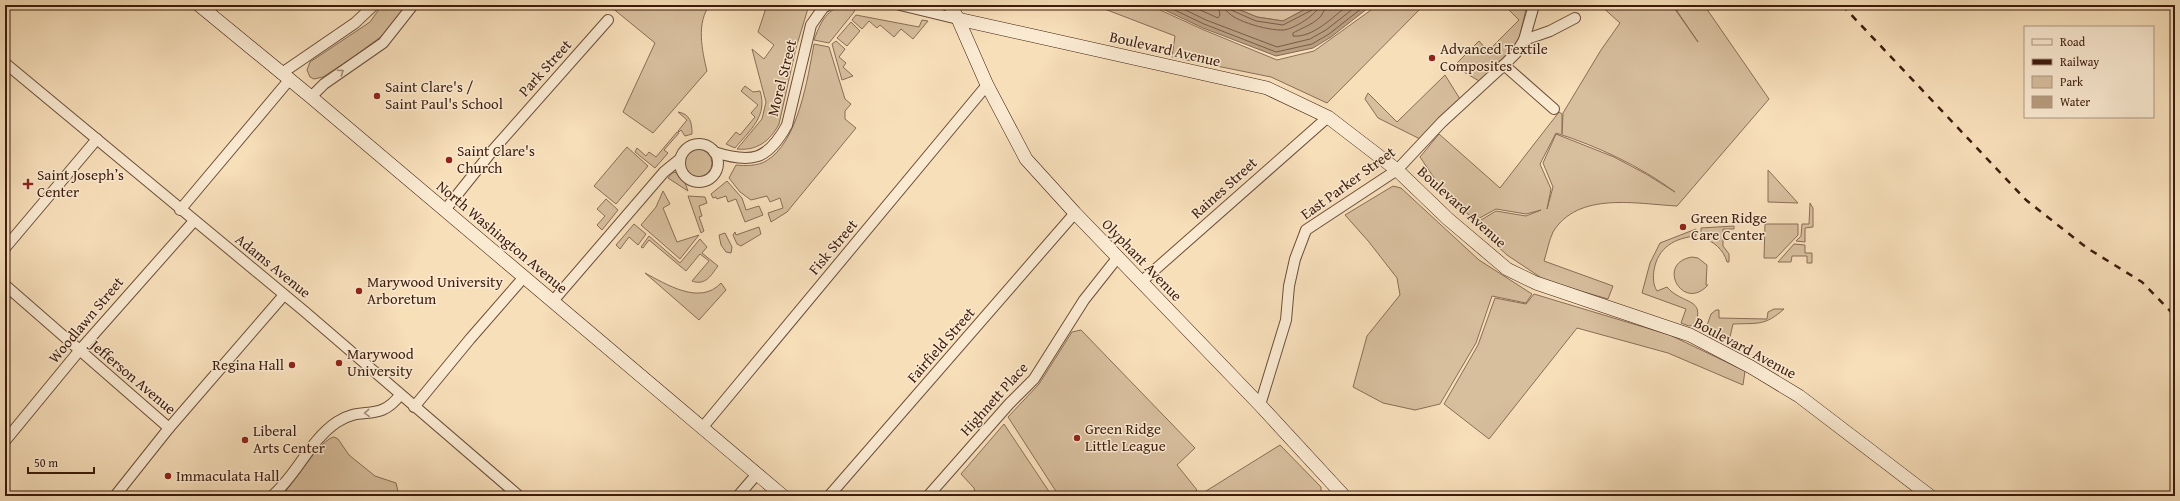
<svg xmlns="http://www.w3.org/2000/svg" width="2180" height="501" viewBox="0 0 2180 501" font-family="'Gentium Book Plus',serif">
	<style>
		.green { fill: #d7be9d; stroke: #8a6d55; fill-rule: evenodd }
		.water { fill: #b89d7f; stroke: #876951 }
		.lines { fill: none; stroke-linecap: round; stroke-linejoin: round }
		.shore { stroke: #7a5c46; stroke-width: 1 }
		.street-casing { stroke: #6c4d38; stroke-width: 12 }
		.secondary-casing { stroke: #3d1c0d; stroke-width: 14 }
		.street { stroke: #faead2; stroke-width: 10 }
		.secondary { stroke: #faead2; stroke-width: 13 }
		.rail { stroke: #3d1c0d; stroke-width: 2.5; stroke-dasharray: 7 7; stroke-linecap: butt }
		.oneway { stroke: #a58d79 }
		.poi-dot { fill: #8f2418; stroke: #faead2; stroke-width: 1.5 }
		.labels { text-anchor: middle; stroke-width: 3; stroke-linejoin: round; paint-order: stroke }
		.street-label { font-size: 15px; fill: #3d1c0d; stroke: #faead2 }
		.poi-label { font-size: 15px; fill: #3d1c0d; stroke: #faead2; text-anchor: start }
	</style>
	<rect width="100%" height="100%" fill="#f7dfba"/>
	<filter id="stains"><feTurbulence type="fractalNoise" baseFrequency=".005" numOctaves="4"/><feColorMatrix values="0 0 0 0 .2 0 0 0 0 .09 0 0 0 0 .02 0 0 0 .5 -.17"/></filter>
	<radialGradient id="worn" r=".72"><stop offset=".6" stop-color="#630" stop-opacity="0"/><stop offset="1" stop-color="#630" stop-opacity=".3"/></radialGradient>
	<g class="green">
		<polygon points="382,5 408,5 386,33 352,58 323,77 314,79 310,77 307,70 310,62 370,22"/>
		<path d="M613 5H710C696 22 702 51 707 71L653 133 623 112 655 43 611 7Z"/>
		<path d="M767 5H809L796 48 779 124C770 141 757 151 737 149L762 119 766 102 752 49 764 59 774 45 758 32Z"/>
		<path d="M843 5H856L854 12 829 43 814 40C820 24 825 11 843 5Z"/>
		<polygon points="1094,5 1149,5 1204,30 1277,60 1314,51 1378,5 1424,5 1327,103 1271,77 1172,57 1175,36"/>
		<polygon points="1228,5 1313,5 1283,21 1257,17"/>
		<polygon points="1514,5 1527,5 1519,39 1514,47 1479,81 1454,66 1479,41 1488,51 1519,20 1509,10"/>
		<path d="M1600 5H1672L1698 42 1673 5H1704L1769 99 1677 206C1637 204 1578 191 1553 232 1549 240 1547 252 1544 261L1613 286 1608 299 1546 281 1507 255 1481 231V220L1496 211 1526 216 1541 210 1526 214 1496 209 1476 220 1449 200 1420 157 1439 134 1500 188 1559 112 1562 114V134L1563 113 1601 50 1620 23ZM1556 133C1597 146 1640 166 1675 192L1646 174 1614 157 1556 134 1543 163 1553 187 1547 209 1551 189 1540 164Z"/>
		<polygon points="856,15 919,27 922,20 928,21 913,39 901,29 894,37 880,25 877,28 869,21 862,29 852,20"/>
		<polygon points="851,22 860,31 847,46 837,38"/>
		<polygon points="836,41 845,49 839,57 846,63 843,67 853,76 842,80 832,44"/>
		<path d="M814 44 829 47 845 99 851 104 845 111V119L856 128 787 212 771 222 768 213 783 208 780 198 770 202 767 196 751 200 740 192 729 178 736 165C745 166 758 166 766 161 798 143 808 77 814 44Z"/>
		<polygon points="1445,75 1460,99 1420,139 1378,118 1365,99 1368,93 1397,122"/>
		<path d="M745 86 753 92 760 91C768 116 750 130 735 148L726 144 736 132 740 135 755 117 751 113 758 105 741 91Z"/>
		<path d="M678 112C690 114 692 122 692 134L685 136 681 130 679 132 678 131 687 120Z"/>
		<polygon points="677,132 679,133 664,150 668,153 655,168 635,152 637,148 646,156 649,152 656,157"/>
		<polygon points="627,147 648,166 616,204 594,186"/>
		<circle cx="698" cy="163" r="14"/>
		<polygon points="1768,170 1798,203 1768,202"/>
		<polygon points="677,172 683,177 688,191 668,178 672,173"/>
		<polygon points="727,181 742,198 746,210 759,206 763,215 745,222 736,199 728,202 726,196 717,199 716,197 713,198 711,194"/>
		<polygon points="1393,186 1401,188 1479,260 1532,294 1526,303 1492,296 1476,343 1440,404 1415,410 1383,403 1353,387 1367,336 1400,295 1397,278 1369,242 1345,215"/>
		<polygon points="663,191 670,204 663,208 677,242 699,235 680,259 641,225 656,207"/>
		<polygon points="688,196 705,197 707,203 699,206 702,216 699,217 704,231 701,233"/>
		<polygon points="606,199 618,210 602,230 597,225 605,216 597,209"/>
		<polygon points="1810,203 1813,208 1813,227 1805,228 1805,242 1796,241 1801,236 1802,224 1809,224"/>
		<polygon points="634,224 646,234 638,245 629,237 620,249 616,245"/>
		<polygon points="1765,224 1798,224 1798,235 1776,258 1764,258"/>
		<path d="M1734 226V229H1723V246L1729 254V262H1727C1724 250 1713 240 1701 238V228Z"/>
		<polygon points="759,227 761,234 741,246 737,244 733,235 735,232 736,235"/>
		<path d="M1696 229V236C1675 238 1658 247 1654 270 1653 277 1653 285 1657 291L1667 287C1682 305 1706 297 1695 325L1689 326 1681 323 1686 309 1642 293 1650 263 1660 243Z"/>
		<polygon points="725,233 732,247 731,253 726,252 721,245 719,235"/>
		<path d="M649 236 680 263 700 239 707 247 702 253 718 266C711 275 706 286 692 281L709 261 700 254 686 271 649 240 643 248 641 247Z"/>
		<polygon points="1794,244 1805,245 1805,253 1812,253 1812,263 1807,263 1807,256 1792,256 1791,262 1778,262"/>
		<path d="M1692 257 1698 258 1707 265 1706 285H1708C1683 313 1655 263 1692 257Z"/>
		<path d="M645 273C666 284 700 306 721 283L726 290 699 320Z"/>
		<polygon points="1534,294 1670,335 1745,371 1743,385 1668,353 1577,328 1489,439 1444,404 1478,345 1495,298 1526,304"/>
		<path d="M1774 309H1784C1765 326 1758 323 1733 324L1730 337 1705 331 1711 314 1716 310H1719V318L1767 319 1768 312Z"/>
		<polygon points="1081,330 1195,448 1177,465 1197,490 1189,496 1059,496 1008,417 1039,384 1072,332"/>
		<polygon points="1004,424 1052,496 976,496 974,488 961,474"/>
		<path d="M334 437 338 439 349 455 375 476 396 483 399 496 283 495C292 483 322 438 334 437Z"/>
		<polygon points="1280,445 1321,487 1321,496 1198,496"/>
	</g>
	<polygon class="water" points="1154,5 1228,5 1257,17 1283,21 1313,5 1372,5 1331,37 1313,48 1276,56 1203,28"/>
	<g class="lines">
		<g class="shore">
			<polyline points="1164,5 1204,24 1276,52 1312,44 1329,34 1366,5"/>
			<polyline points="1175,5 1206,20 1277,47 1310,39 1326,30 1358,5"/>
			<polyline points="1189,5 1218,18 1220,15 1218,5"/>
			<path d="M1224 5C1224 20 1270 31 1283 30 1292 30 1319 14 1319 5"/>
			<polyline points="1229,5 1231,10 1256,21 1283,25 1312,10 1314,5"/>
			<path d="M1325 5C1325 21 1305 26 1293 33V36C1313 38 1333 17 1348 5"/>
		</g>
		<defs>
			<g id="street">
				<polyline points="900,5 958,19"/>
				<polyline points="1524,40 1550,31 1575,18"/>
				<polyline points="5,63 304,311 519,496"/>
				<polyline points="1504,65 1554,109"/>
				<polyline points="282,73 355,23 374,5"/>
				<polyline points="311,97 324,84 383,43 413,5"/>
				<circle cx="699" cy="163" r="19"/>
				<path d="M714 152C752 164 768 160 787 125L811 25 823 8 828 5"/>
				<polyline points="180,210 290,79"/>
				<polyline points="445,210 493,150 608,20"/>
				<polyline points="5,248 97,139"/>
				<polyline points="1141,282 1328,117"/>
				<polyline points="5,285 169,428"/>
				<polyline points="553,301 664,172 680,159"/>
				<polyline points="1260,405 1286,320 1289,286 1295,259 1306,230 1397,170 1442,122 1504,65 1516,53 1524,40 1534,5"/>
				<polyline points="414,407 470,339 524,277"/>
				<polyline points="702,428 987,85"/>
				<polyline points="5,441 79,351 194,221"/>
				<polyline points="115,496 169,428 284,295"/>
				<path d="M272 496C297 475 309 441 337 422 362 405 379 423 400 395"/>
				<polyline points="738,496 757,474"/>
				<polyline points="829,496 1075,213"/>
				<polyline points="928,496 1009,404 1034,379 1084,300 1118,257"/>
			</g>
			<g id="secondary">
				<polyline points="199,5 311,97 783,496"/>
				<polyline points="950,5 958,19 987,85 1026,159 1075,213 1260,405 1344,496"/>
				<polyline points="958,19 1267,88 1328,117 1397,170 1448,219 1507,269 1536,283 1690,335 1751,367 1799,396 1930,496"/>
			</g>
		</defs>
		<use href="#street" class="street-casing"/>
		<use href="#secondary" class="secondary-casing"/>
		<use href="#street" class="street"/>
		<use href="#secondary" class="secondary"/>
		<polyline class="rail" points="1842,5 2026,200 2087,248 2142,282 2175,316"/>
	</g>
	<defs><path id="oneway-chevron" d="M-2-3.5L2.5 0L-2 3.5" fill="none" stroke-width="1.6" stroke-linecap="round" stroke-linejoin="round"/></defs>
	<g class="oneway">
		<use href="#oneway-chevron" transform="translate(341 72) rotate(-34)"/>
		<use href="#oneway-chevron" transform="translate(367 413) rotate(176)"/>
	</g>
	<g class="poi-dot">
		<circle cx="1432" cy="58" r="4"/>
		<circle cx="377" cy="96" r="4"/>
		<circle cx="449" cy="160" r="4"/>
		<path d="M26 178h4v4h4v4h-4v4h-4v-4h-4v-4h4z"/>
		<circle cx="1683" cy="227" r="4"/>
		<circle cx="359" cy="291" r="4"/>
		<circle cx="339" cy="363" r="4"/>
		<circle cx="292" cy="365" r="4"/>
		<circle cx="1077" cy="438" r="4"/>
		<circle cx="245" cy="440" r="4"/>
		<circle cx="168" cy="476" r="4"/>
	</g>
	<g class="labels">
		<g class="street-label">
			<text transform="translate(1165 49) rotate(13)" y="5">Boulevard Avenue</text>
			<text transform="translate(545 68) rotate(-48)" y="5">Park Street</text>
			<text transform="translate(782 78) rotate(-76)" y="5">Morel Street</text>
			<text transform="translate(1348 183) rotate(-36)" y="5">East Parker Street</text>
			<text transform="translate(1224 188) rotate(-42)" y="5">Raines Street</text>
			<text transform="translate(1462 207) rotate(42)" y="5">Boulevard Avenue</text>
			<text transform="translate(502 237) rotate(40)" y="5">North Washington Avenue</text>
			<text transform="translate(833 247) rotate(-50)" y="5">Fisk Street</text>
			<text transform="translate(1142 260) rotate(46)" y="5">Olyphant Avenue</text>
			<text transform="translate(273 266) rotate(39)" y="5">Adams Avenue</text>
			<text transform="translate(86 320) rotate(-50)" y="5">Woodlawn Street</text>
			<text transform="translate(941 345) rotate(-49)" y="5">Fairfield Street</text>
			<text transform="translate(1745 348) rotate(28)" y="5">Boulevard Avenue</text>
			<text transform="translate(133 377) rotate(40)" y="5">Jefferson Avenue</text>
			<text transform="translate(994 399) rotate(-48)" y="5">Highnett Place</text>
		</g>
		<g class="poi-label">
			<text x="1440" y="54">Advanced Textile<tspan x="1440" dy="17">Composites</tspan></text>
			<text x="385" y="92">Saint Clare's /<tspan x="385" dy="17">Saint Paul's School</tspan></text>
			<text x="457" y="156">Saint Clare's<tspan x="457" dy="17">Church</tspan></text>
			<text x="37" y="180">Saint Joseph’s<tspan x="37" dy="17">Center</tspan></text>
			<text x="1691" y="223">Green Ridge<tspan x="1691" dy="17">Care Center</tspan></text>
			<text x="367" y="287">Marywood University<tspan x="367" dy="17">Arboretum</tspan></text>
			<text x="347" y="359">Marywood<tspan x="347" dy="17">University</tspan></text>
			<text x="284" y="370" text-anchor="end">Regina Hall</text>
			<text x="1085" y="434">Green Ridge<tspan x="1085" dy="17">Little League</tspan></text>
			<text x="253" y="436">Liberal<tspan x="253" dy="17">Arts Center</tspan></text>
			<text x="176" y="481">Immaculata Hall</text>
		</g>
	</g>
	<rect width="2180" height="501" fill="none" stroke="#f7dfba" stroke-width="20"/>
	<rect x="6" y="6" width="2168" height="489" fill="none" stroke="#3d1c0d" stroke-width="2"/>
	<rect x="10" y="10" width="2160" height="481" fill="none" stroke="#3d1c0d"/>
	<rect x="2024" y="26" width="130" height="92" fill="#faead2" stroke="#ae9883"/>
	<rect x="2032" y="39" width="20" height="6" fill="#faead2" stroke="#ae9883"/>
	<text x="2060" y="46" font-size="12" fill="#3d1c0d">Road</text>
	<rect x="2032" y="59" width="20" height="6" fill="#3d1c0d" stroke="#ae9883"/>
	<text x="2060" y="66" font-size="12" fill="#3d1c0d">Railway</text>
	<rect x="2032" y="76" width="20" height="12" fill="#d7be9d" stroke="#ae9883"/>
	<text x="2060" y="86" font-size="12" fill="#3d1c0d">Park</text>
	<rect x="2032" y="96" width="20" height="12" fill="#b89d7f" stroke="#ae9883"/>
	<text x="2060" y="106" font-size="12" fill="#3d1c0d">Water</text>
	<path d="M28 467v6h66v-6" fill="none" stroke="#3d1c0d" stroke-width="2"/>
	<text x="34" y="467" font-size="12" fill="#3d1c0d" stroke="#faead2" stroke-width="3" paint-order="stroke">50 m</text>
	<rect width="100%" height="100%" filter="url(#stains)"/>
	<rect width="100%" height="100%" fill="url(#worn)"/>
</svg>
